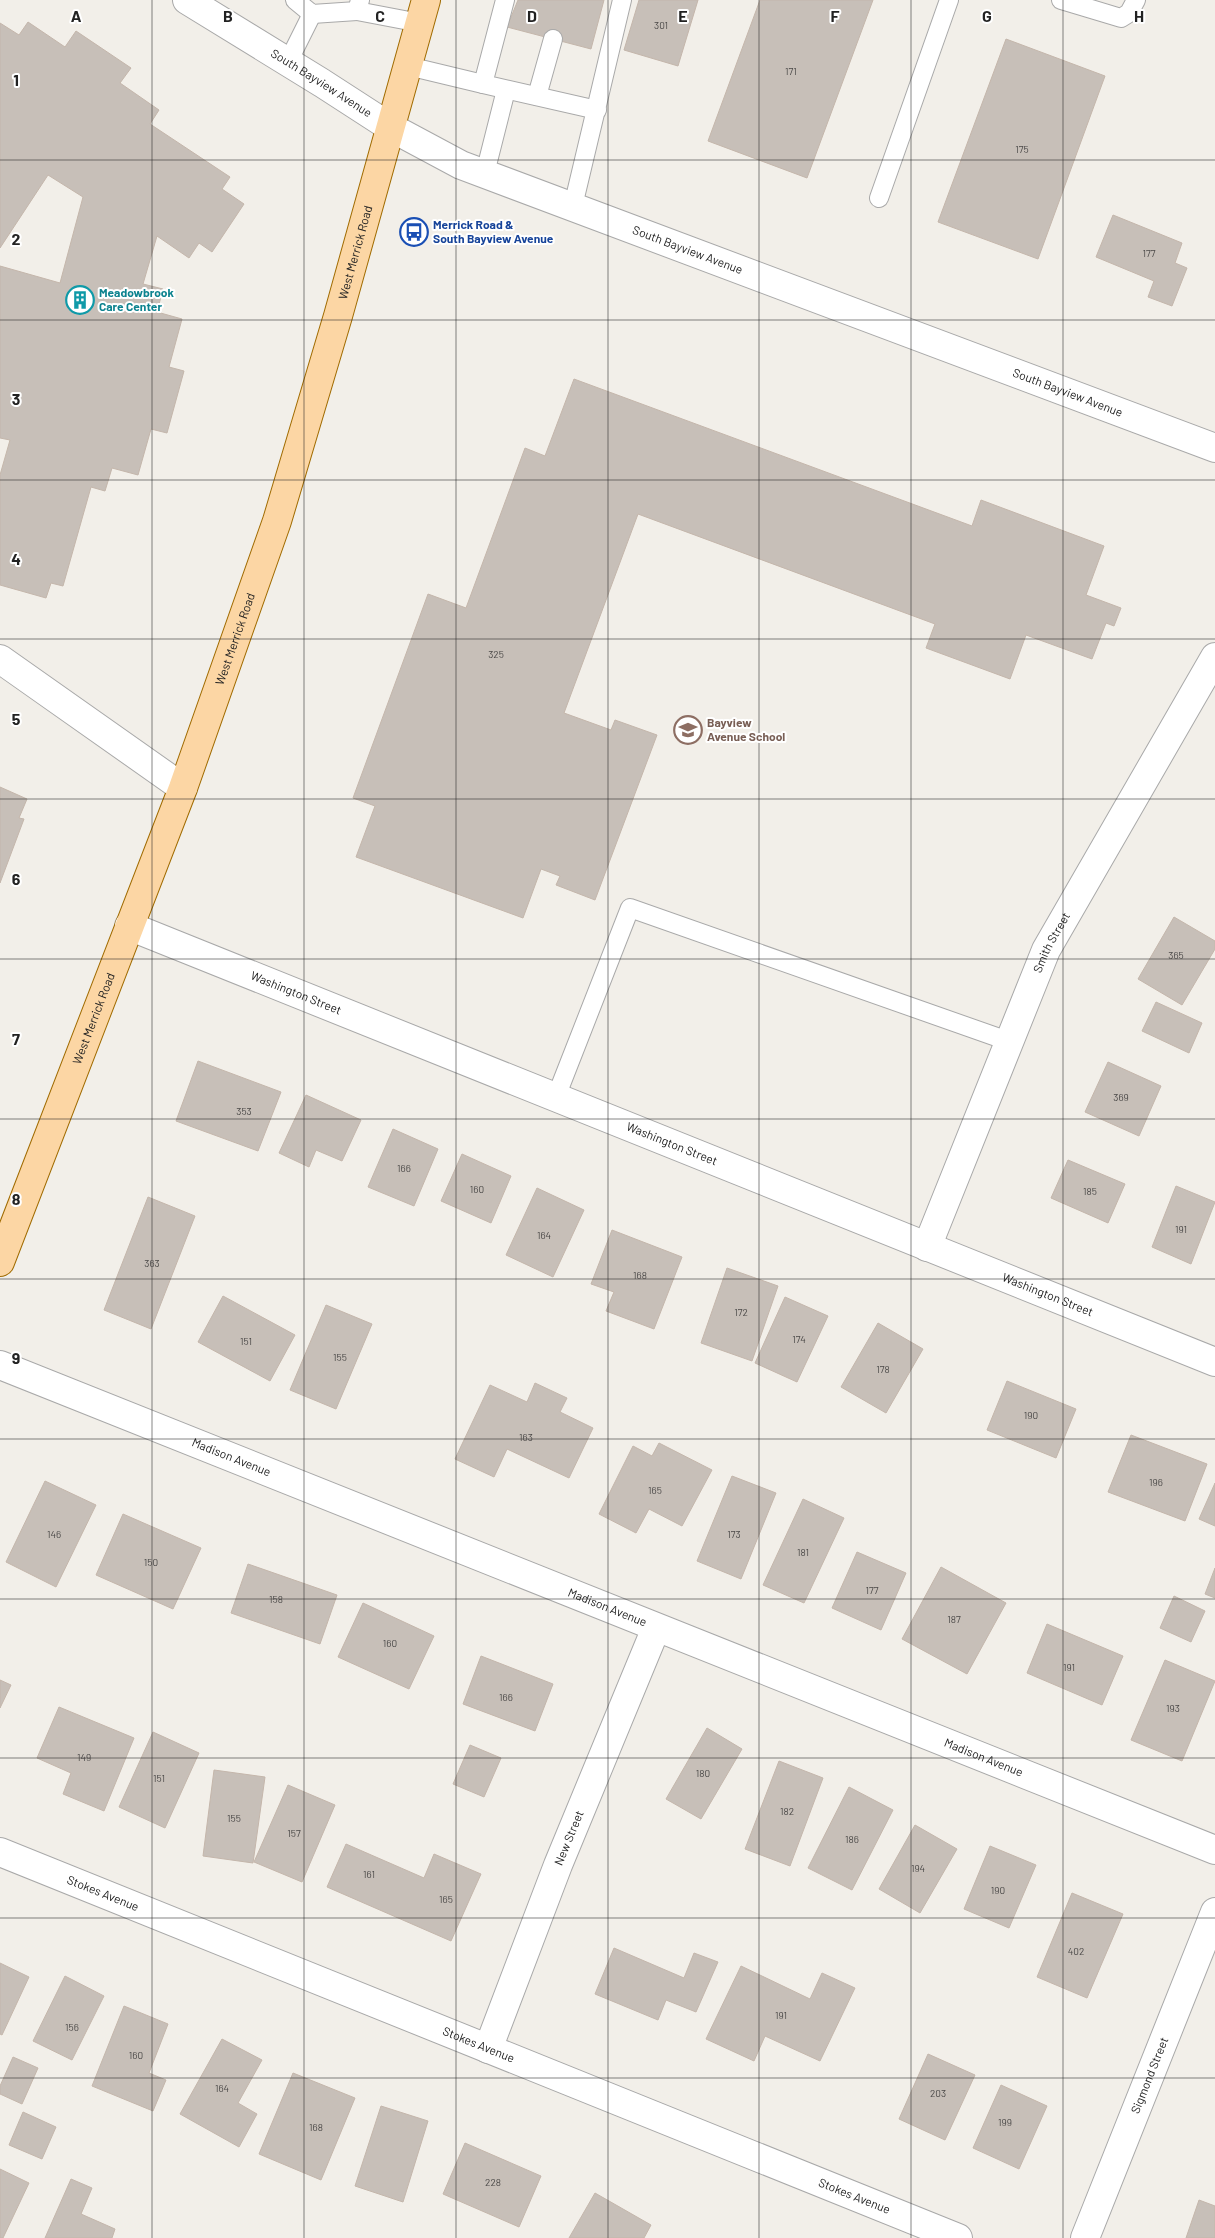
<svg xmlns="http://www.w3.org/2000/svg" width="1215" height="2238" viewBox="0 0 1215 2238" font-family="Barlow,sans-serif">
	<style>
		.building { fill: #c7bfb8; stroke: #c4b6ab }
		.lines { fill: none; stroke-linecap: round; stroke-linejoin: round }
		.lane-casing { stroke: #a9a9a9; stroke-width: 20 }
		.street-casing { stroke: #a9a9a9; stroke-width: 30 }
		.primary-casing { stroke: #a06b00; stroke-width: 30 }
		.lane { stroke: #fff; stroke-width: 18 }
		.street { stroke: #fff; stroke-width: 28 }
		.primary { stroke: #fcd6a4; stroke-width: 28 }
		.grid { fill: none; stroke: #222; stroke-width: 1; stroke-opacity: 0.55 }
		.labels { text-anchor: middle; stroke-width: 4; stroke-linejoin: round; paint-order: stroke }
		.number-label { font-size: 10px; fill: #4b4948 }
		.street-label { font-size: 12px; fill: #222; stroke: #fff }
		.transit-label { font-size: 12px; font-weight: bold; fill: #164399; stroke: #fff; text-anchor: start }
		.culture-label { font-size: 12px; font-weight: bold; fill: #0d838f; stroke: #fff; text-anchor: start }
		.education-label { font-size: 12px; font-weight: bold; fill: #785e54; stroke: #fff; text-anchor: start }
		.grid-label { font-size: 16px; text-anchor: middle; font-weight: bold; fill: #222; stroke: #fff; stroke-width: 4; stroke-linejoin: round; paint-order: stroke }
	</style>
	<rect width="100%" height="100%" fill="#f2efe9"/>
	<g class="building">
		<polygon points="518,0 604,0 591,49 507,27"/>
		<polygon points="639,0 698,0 678,66 624,50"/>
		<polygon points="760,0 873,0 807,178 708,141"/>
		<polygon points="28,22 65,47 76,31 131,68 120,83 159,110 150,124 230,177 222,189 244,204 212,252 199,243 189,258 157,236 143,284 163,289 157,312 182,319 169,367 184,371 167,433 151,429 138,475 112,468 105,491 91,487 63,586 51,583 46,598 0,585 0,475 10,440 0,438 0,266 60,283 83,197 48,175 0,248 0,23 19,35"/>
		<polygon points="1006,39 1105,76 1038,259 938,222"/>
		<polygon points="1113,215 1182,243 1175,263 1187,268 1172,306 1148,297 1154,281 1096,257"/>
		<polygon points="574,379 972,526 981,500 1104,546 1086,595 1121,608 1114,626 1106,623 1092,659 1026,635 1010,679 926,648 935,624 638,514 564,713 611,730 615,720 657,735 595,900 556,885 560,876 541,869 523,918 356,857 375,806 353,798 428,594 466,608 525,448 545,456"/>
		<polygon points="0,787 27,799 19,818 24,819 0,883"/>
		<polygon points="1174,917 1215,941 1215,949 1182,1005 1138,979"/>
		<polygon points="1156,1002 1202,1023 1189,1053 1142,1031"/>
		<polygon points="198,1061 281,1092 258,1151 176,1121"/>
		<polygon points="1108,1062 1161,1086 1139,1136 1085,1112"/>
		<polygon points="306,1095 361,1120 342,1161 316,1150 309,1167 279,1153"/>
		<polygon points="393,1129 438,1149 414,1206 368,1187"/>
		<polygon points="462,1154 511,1176 491,1223 441,1201"/>
		<polygon points="1068,1160 1125,1184 1108,1223 1051,1198"/>
		<polygon points="1176,1186 1215,1202 1191,1264 1152,1247"/>
		<polygon points="537,1188 584,1210 553,1277 506,1255"/>
		<polygon points="148,1197 195,1216 151,1329 104,1310"/>
		<polygon points="612,1230 682,1257 654,1329 606,1311 614,1292 591,1284"/>
		<polygon points="727,1268 778,1286 752,1361 701,1343"/>
		<polygon points="223,1296 295,1335 270,1381 198,1342"/>
		<polygon points="785,1297 828,1316 797,1382 755,1363"/>
		<polygon points="326,1305 372,1324 336,1409 290,1390"/>
		<polygon points="878,1323 923,1349 886,1413 841,1387"/>
		<polygon points="1007,1381 1076,1409 1056,1458 987,1430"/>
		<polygon points="535,1383 567,1398 560,1412 593,1428 569,1478 507,1449 494,1477 455,1459 490,1385 527,1402"/>
		<polygon points="1131,1435 1207,1464 1185,1521 1108,1492"/>
		<polygon points="659,1443 712,1470 682,1526 649,1509 636,1533 599,1514 633,1446 652,1456"/>
		<polygon points="732,1476 776,1493 741,1579 697,1561"/>
		<polygon points="45,1481 96,1505 56,1587 6,1562"/>
		<polygon points="1215,1483 1215,1526 1199,1519"/>
		<polygon points="803,1499 844,1518 804,1603 763,1585"/>
		<polygon points="123,1514 201,1548 173,1609 96,1575"/>
		<polygon points="857,1552 906,1573 881,1630 832,1608"/>
		<polygon points="248,1564 337,1595 320,1644 231,1613"/>
		<polygon points="941,1567 1006,1603 967,1674 902,1639"/>
		<polygon points="1215,1568 1215,1598 1205,1594"/>
		<polygon points="1174,1596 1205,1611 1191,1642 1160,1628"/>
		<polygon points="363,1603 434,1636 409,1689 338,1657"/>
		<polygon points="1047,1624 1123,1656 1102,1705 1027,1673"/>
		<polygon points="481,1656 553,1684 535,1731 463,1704"/>
		<polygon points="1165,1660 1215,1681 1182,1761 1131,1740"/>
		<polygon points="0,1680 11,1685 0,1708"/>
		<polygon points="59,1707 134,1738 104,1811 63,1794 71,1773 37,1758"/>
		<polygon points="707,1728 742,1749 701,1819 666,1799"/>
		<polygon points="153,1732 199,1753 165,1828 119,1807"/>
		<polygon points="470,1745 501,1758 484,1797 453,1784"/>
		<polygon points="779,1761 823,1778 790,1866 745,1849"/>
		<polygon points="214,1770 265,1777 253,1863 203,1856"/>
		<polygon points="288,1785 335,1805 302,1882 254,1862"/>
		<polygon points="849,1787 893,1810 852,1890 808,1868"/>
		<polygon points="915,1825 957,1849 920,1913 879,1889"/>
		<polygon points="346,1844 424,1878 434,1854 481,1874 451,1941 327,1887"/>
		<polygon points="990,1846 1036,1865 1009,1928 964,1909"/>
		<polygon points="1072,1893 1123,1914 1087,1998 1037,1977"/>
		<polygon points="614,1948 684,1978 694,1953 718,1962 696,2012 666,2000 658,2020 595,1994"/>
		<polygon points="0,1963 29,1977 2,2035 0,2034"/>
		<polygon points="741,1966 810,1999 822,1973 855,1988 820,2061 765,2036 754,2061 706,2039"/>
		<polygon points="65,1976 104,1996 72,2060 33,2041"/>
		<polygon points="124,2006 168,2024 149,2073 166,2080 153,2111 92,2086"/>
		<polygon points="222,2039 262,2060 238,2103 257,2114 239,2147 180,2114"/>
		<polygon points="928,2054 975,2075 945,2140 899,2119"/>
		<polygon points="13,2057 38,2068 22,2104 0,2094 0,2086"/>
		<polygon points="293,2073 355,2098 321,2180 259,2154"/>
		<polygon points="1001,2085 1047,2106 1019,2169 973,2148"/>
		<polygon points="381,2106 428,2121 403,2202 355,2186"/>
		<polygon points="23,2112 56,2127 42,2159 9,2145"/>
		<polygon points="465,2143 541,2176 519,2227 443,2194"/>
		<polygon points="0,2169 29,2183 3,2238 0,2238"/>
		<polygon points="71,2179 92,2188 81,2214 115,2229 112,2238 45,2238"/>
		<polygon points="595,2193 651,2225 644,2238 569,2238"/>
		<polygon points="1199,2200 1215,2206 1215,2238 1186,2238"/>
	</g>
	<g class="lines">
		<defs>
			<g id="lane">
				<polyline points="295,0 312,14 357,11 360,0"/>
				<polyline points="505,0 483,84 597,110"/>
				<polyline points="1061,0 1121,18 1129,13 1136,0"/>
				<polyline points="357,11 420,23"/>
				<polyline points="288,62 312,14"/>
				<polyline points="408,66 483,84"/>
				<polyline points="537,96 553,39"/>
				<polyline points="485,173 506,90"/>
				<polyline points="879,198 949,0"/>
				<polyline points="573,206 622,0"/>
				<polyline points="556,1097 630,908 1008,1041"/>
			</g>
			<g id="street">
				<path id="s1" d="M187 0 322 83 390 127 461 165 1215 448"/>
				<polyline points="0,659 183,788"/>
				<path id="s2" d="M129 926 1215 1362"/>
				<path id="s3" d="M927 1247 1046 950 1215 657"/>
				<path id="s4" d="M0 1365 1215 1850"/>
				<path id="s5" d="M0 1852 958 2238"/>
				<path id="s6" d="M488 2049 558 1865 656 1628"/>
				<path id="s7" d="M1085 2238 1215 1912"/>
			</g>
			<g id="primary">
				<path id="s8" d="M0 1262 183 788 277 521 338 316 426 0"/>
			</g>
		</defs>
		<use href="#lane" class="lane-casing"/>
		<use href="#street" class="street-casing"/>
		<use href="#primary" class="primary-casing"/>
		<use href="#lane" class="lane"/>
		<use href="#street" class="street"/>
		<use href="#primary" class="primary"/>
	</g>
	<path class="grid" d="M152 0V2238M304 0V2238M456 0V2238M608 0V2238M759 0V2238M911 0V2238M1063 0V2238M0 160H1215M0 320H1215M0 480H1215M0 639H1215M0 799H1215M0 959H1215M0 1119H1215M0 1279H1215M0 1439H1215M0 1599H1215M0 1758H1215M0 1918H1215M0 2078H1215"/>
	<defs>
		<symbol id="bus-ring" viewBox="-11 -11 22 22"><circle r="9.5" fill="#fff" stroke="#1a4fb4" stroke-width="1.5"/><path d="M-5-6H5V4H4V6H2V4H-2V6H-4V4H-5ZM-3.5-4V0h7V-4ZM-3.5 1.2v1.5H-2V1.2ZM2 1.2v1.5H3.5V1.2Z" fill="#1a4fb4"/></symbol>
		<symbol id="building-ring" viewBox="-11 -11 22 22"><circle r="9.5" fill="#fff" stroke="#0f9aa8" stroke-width="1.5"/><path d="M-4-6H4V6H1V3H-1V6H-4ZM-2.5-4.3h1.7v1.8h-1.7ZM.8-4.3h1.7v1.8H.8ZM-2.5-1h1.7V.8h-1.7ZM.8-1h1.7V.8H.8Z" fill="#0f9aa8"/></symbol>
		<symbol id="school-ring" viewBox="-11 -11 22 22"><circle r="9.5" fill="#fff" stroke="#8d6e63" stroke-width="1.5"/><path d="M0-5L7-2L0 1L-7-2ZM-4 1L0 2.5L4 1V4Q0 6-4 4Z" fill="#8d6e63"/></symbol>
	</defs>
	<g fill-rule="evenodd">
		<use href="#bus-ring" x="398" y="216" width="32" height="32"/>
		<use href="#building-ring" x="64" y="284" width="32" height="32"/>
		<use href="#school-ring" x="672" y="714" width="32" height="32"/>
	</g>
	<g class="labels">
		<g class="number-label">
			<text x="661" y="29">301</text>
			<text x="791" y="75">171</text>
			<text x="1022" y="153">175</text>
			<text x="1149" y="257">177</text>
			<text x="496" y="658">325</text>
			<text x="1176" y="959">365</text>
			<text x="1121" y="1101">369</text>
			<text x="244" y="1115">353</text>
			<text x="404" y="1172">166</text>
			<text x="477" y="1193">160</text>
			<text x="1090" y="1195">185</text>
			<text x="1181" y="1233">191</text>
			<text x="544" y="1239">164</text>
			<text x="152" y="1267">363</text>
			<text x="640" y="1279">168</text>
			<text x="741" y="1316">172</text>
			<text x="799" y="1343">174</text>
			<text x="246" y="1345">151</text>
			<text x="340" y="1361">155</text>
			<text x="883" y="1373">178</text>
			<text x="1031" y="1419">190</text>
			<text x="526" y="1441">163</text>
			<text x="1156" y="1486">196</text>
			<text x="655" y="1494">165</text>
			<text x="54" y="1538">146</text>
			<text x="734" y="1538">173</text>
			<text x="803" y="1556">181</text>
			<text x="151" y="1566">150</text>
			<text x="872" y="1594">177</text>
			<text x="276" y="1603">158</text>
			<text x="954" y="1623">187</text>
			<text x="390" y="1647">160</text>
			<text x="1069" y="1671">191</text>
			<text x="506" y="1701">166</text>
			<text x="1173" y="1712">193</text>
			<text x="84" y="1761">149</text>
			<text x="703" y="1777">180</text>
			<text x="159" y="1782">151</text>
			<text x="787" y="1815">182</text>
			<text x="234" y="1822">155</text>
			<text x="294" y="1837">157</text>
			<text x="852" y="1843">186</text>
			<text x="918" y="1872">194</text>
			<text x="369" y="1878">161</text>
			<text x="998" y="1894">190</text>
			<text x="446" y="1903">165</text>
			<text x="1076" y="1955">402</text>
			<text x="781" y="2019">191</text>
			<text x="72" y="2031">156</text>
			<text x="136" y="2059">160</text>
			<text x="222" y="2092">164</text>
			<text x="938" y="2097">203</text>
			<text x="1005" y="2126">199</text>
			<text x="316" y="2131">168</text>
			<text x="493" y="2186">228</text>
		</g>
		<g class="street-label">
			<text dy="4" stroke="none"><textPath href="#s1" startOffset="158">South Bayview Avenue</textPath></text>
			<text dy="4" stroke="none"><textPath href="#s1" startOffset="562">South Bayview Avenue</textPath></text>
			<text dy="4" stroke="none"><textPath href="#s8" startOffset="1071">West Merrick Road</textPath></text>
			<text dy="4" stroke="none"><textPath href="#s1" startOffset="968">South Bayview Avenue</textPath></text>
			<text dy="4" stroke="none"><textPath href="#s8" startOffset="666">West Merrick Road</textPath></text>
			<text dy="4" stroke="none"><textPath href="#s3" startOffset="329">Smith Street</textPath></text>
			<text dy="4" stroke="none"><textPath href="#s2" startOffset="180">Washington Street</textPath></text>
			<text dy="4" stroke="none"><textPath href="#s8" startOffset="261">West Merrick Road</textPath></text>
			<text dy="4" stroke="none"><textPath href="#s2" startOffset="585">Washington Street</textPath></text>
			<text dy="4" stroke="none"><textPath href="#s2" startOffset="990">Washington Street</textPath></text>
			<text dy="4" stroke="none"><textPath href="#s4" startOffset="249">Madison Avenue</textPath></text>
			<text dy="4" stroke="none"><textPath href="#s4" startOffset="654">Madison Avenue</textPath></text>
			<text dy="4" stroke="none"><textPath href="#s4" startOffset="1059">Madison Avenue</textPath></text>
			<text dy="4" stroke="none"><textPath href="#s6" startOffset="226">New Street</textPath></text>
			<text dy="4" stroke="none"><textPath href="#s5" startOffset="111">Stokes Avenue</textPath></text>
			<text dy="4" stroke="none"><textPath href="#s5" startOffset="516">Stokes Avenue</textPath></text>
			<text dy="4" stroke="none"><textPath href="#s7" startOffset="175">Sigmond Street</textPath></text>
			<text dy="4" stroke="none"><textPath href="#s5" startOffset="921">Stokes Avenue</textPath></text>
		</g>
		<g class="transit-label">
			<text x="433" y="229">Merrick Road &amp;<tspan x="433" dy="14">South Bayview Avenue</tspan></text>
		</g>
		<g class="culture-label">
			<text x="99" y="297">Meadowbrook<tspan x="99" dy="14">Care Center</tspan></text>
		</g>
		<g class="education-label">
			<text x="707" y="727">Bayview<tspan x="707" dy="14">Avenue School</tspan></text>
		</g>
	</g>
	<g class="grid-label">
		<text x="76" y="22">A</text>
		<text x="228" y="22">B</text>
		<text x="380" y="22">C</text>
		<text x="532" y="22">D</text>
		<text x="683" y="22">E</text>
		<text x="835" y="22">F</text>
		<text x="987" y="22">G</text>
		<text x="1139" y="22">H</text>
		<text x="16" y="86">1</text>
		<text x="16" y="245">2</text>
		<text x="16" y="405">3</text>
		<text x="16" y="565">4</text>
		<text x="16" y="725">5</text>
		<text x="16" y="885">6</text>
		<text x="16" y="1045">7</text>
		<text x="16" y="1205">8</text>
		<text x="16" y="1364">9</text>
	</g>
</svg>
